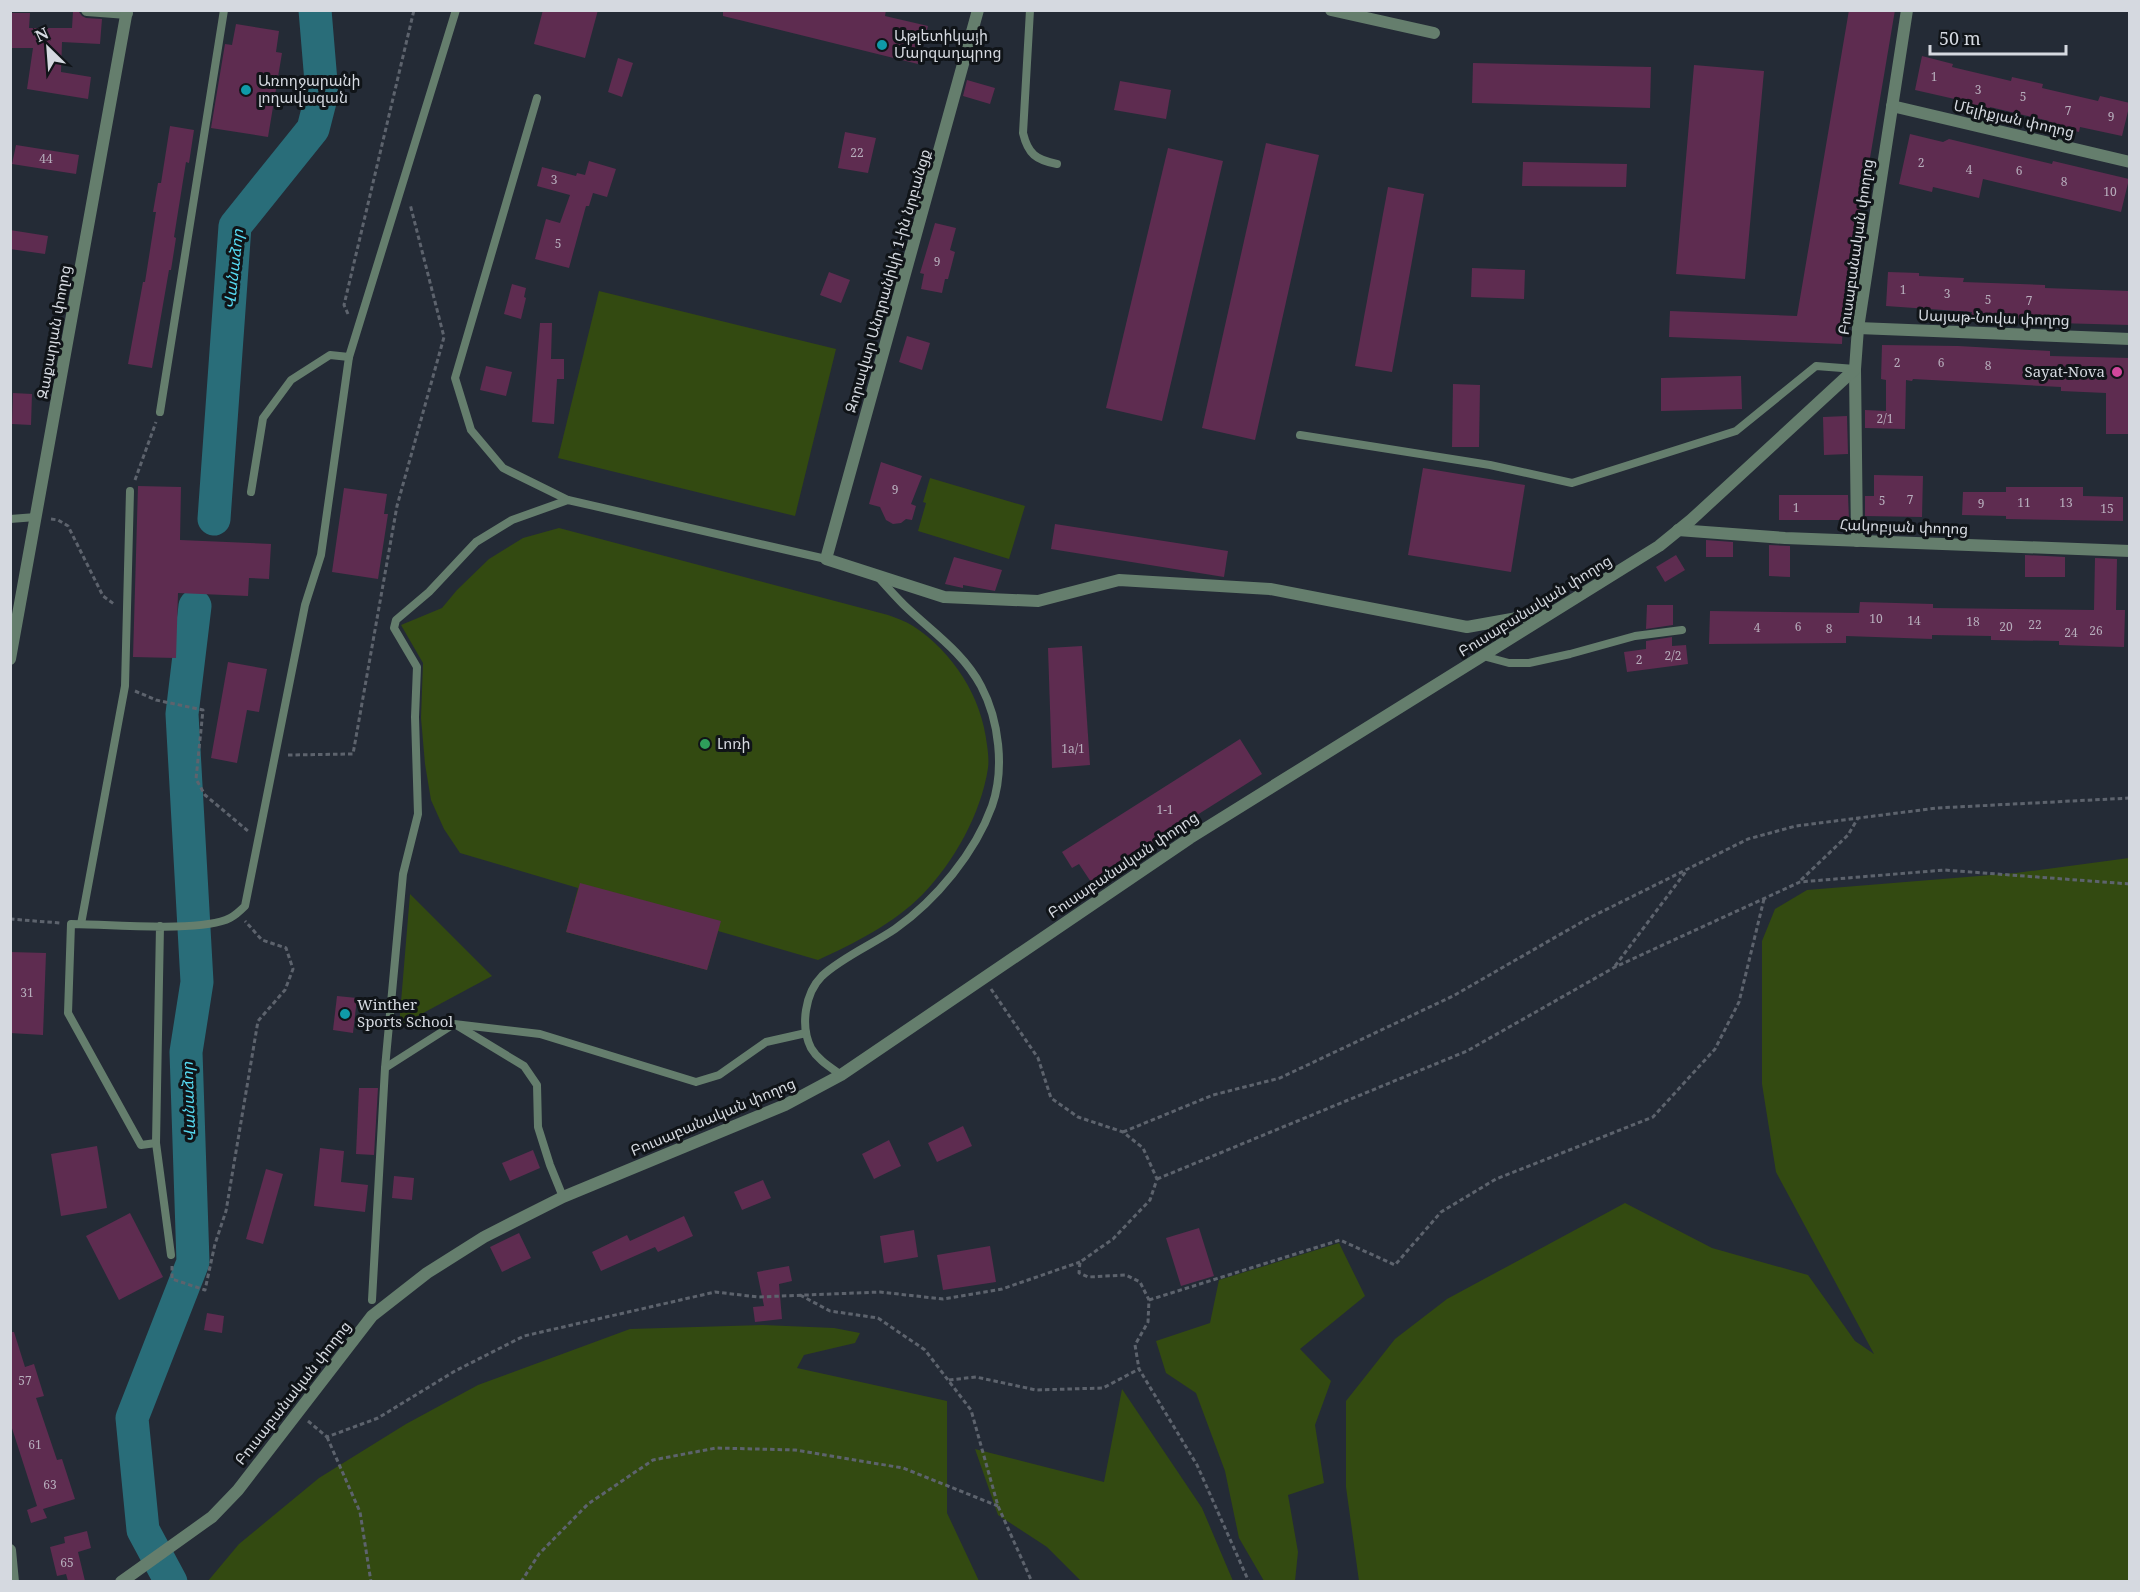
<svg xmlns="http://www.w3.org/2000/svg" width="2140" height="1592" viewBox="0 0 2140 1592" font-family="'Noto Serif','Noto Sans Armenian',serif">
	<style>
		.green { fill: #334a11 }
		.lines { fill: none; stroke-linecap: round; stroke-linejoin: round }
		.river { stroke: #296d79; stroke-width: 33 }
		.building { fill: #5e2c50 }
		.path { stroke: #5d636d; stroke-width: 3; stroke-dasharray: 4.5 3; stroke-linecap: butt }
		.service { stroke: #657e6d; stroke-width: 8 }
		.minor { stroke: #657e6d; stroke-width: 12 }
		.tertiary { stroke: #657e6d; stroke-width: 12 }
		.culture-dot { fill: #0f9aa8; stroke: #101418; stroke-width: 2 }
		.hotel-dot { fill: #d1479c; stroke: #101418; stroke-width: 2 }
		.leisure-dot { fill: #2e9e5b; stroke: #101418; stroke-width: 2 }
		.labels { text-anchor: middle; stroke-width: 6; stroke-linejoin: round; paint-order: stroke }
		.number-label { font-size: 12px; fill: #b7aebc }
		.poi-label { font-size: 15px; fill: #d5d9e0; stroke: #101418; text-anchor: start }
		.street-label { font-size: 15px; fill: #d5d9e0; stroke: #101418 }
		.water-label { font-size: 16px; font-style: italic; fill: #56d9f1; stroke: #101418 }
	</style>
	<rect width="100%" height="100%" fill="#242b36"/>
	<g class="green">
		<polygon points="599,291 836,349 795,516 558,458"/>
		<polygon points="930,478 1025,506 1009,559 918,531 926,503 923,502"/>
		<path d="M559 528 888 615C896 618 905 621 913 626 953 652 982 697 987 745 988 752 989 760 988 768 981 814 954 862 922 895 893 924 855 943 818 960L718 931 707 970 566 932 578 888 460 853 444 829 431 800 425 764 421 718 423 663 401 625 442 608 457 590 489 559 523 538Z"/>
		<polygon points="2129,858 2129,1581 1359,1581 1346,1487 1346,1401 1395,1339 1447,1299 1625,1203 1712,1248 1808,1275 1855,1341 1874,1354 1776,1172 1762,1084 1762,941 1775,909 1807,890 2016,873"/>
		<polygon points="410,894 492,976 399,1026"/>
		<polygon points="1339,1243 1365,1296 1300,1349 1331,1381 1315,1425 1324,1483 1288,1495 1298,1552 1295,1581 1264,1581 1239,1538 1225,1471 1196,1393 1166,1373 1156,1341 1210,1323 1219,1280"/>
		<polygon points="763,1325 834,1328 860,1333 855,1343 804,1355 797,1368 947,1401 947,1513 979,1581 208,1581 239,1544 319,1478 406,1424 478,1385 630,1329"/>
		<polygon points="1122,1389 1202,1508 1233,1581 1081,1581 1047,1547 998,1515 975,1449 1104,1482"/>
	</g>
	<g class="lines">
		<g class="river">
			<polyline points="214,519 235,226 313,129 322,94 315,10"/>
			<polyline points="171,1582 143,1530 132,1418 193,1262 186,1052 197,982 182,714 195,606"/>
		</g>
	</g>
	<g class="building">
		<polygon points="543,10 598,10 585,58 534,44"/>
		<polygon points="723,10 886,10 885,16 928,26 918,64 723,16"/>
		<polygon points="1849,10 1895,10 1843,318 1842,344 1669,337 1670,311 1797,316"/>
		<polygon points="73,11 79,12 82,16 86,18 102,19 100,44 62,42 61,72 91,77 88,99 27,89 33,48 10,48 10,13 30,13 29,28 72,28"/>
		<polygon points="236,24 279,31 276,52 282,53 268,137 211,128 225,44 232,45"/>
		<polygon points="1922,56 1953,64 1952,67 2011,81 2012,77 2043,84 2042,88 2098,101 2100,96 2130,103 2122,136 2080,127 2079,132 2048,124 2049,121 1990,107 1989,111 1959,104 1959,100 1915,90"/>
		<polygon points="618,58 633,63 622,97 608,92"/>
		<polygon points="1473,63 1651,67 1650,108 1472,103"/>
		<polygon points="1694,65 1764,71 1745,279 1676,274"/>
		<polygon points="967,80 995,88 990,104 963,96"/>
		<polygon points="1120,81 1171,90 1166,119 1114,110"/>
		<polygon points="170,126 194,130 189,163 186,162 174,237 176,238 171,270 169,270 152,368 128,364 143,282 145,282 156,212 153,212 158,183 161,183"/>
		<polygon points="845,132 876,138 868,173 838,168"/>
		<polygon points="1910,134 1943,142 1949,139 2052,164 2053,161 2129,179 2121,212 1983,179 1979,198 1933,187 1932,192 1899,184"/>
		<polygon points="1266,143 1319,155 1255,440 1202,428"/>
		<polygon points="16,145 79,155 76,174 12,164"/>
		<polygon points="1168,148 1223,161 1162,421 1106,408"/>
		<polygon points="589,161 616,169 607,197 593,193 589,206 586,206 569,268 535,259 546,219 560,223 570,195 537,186 542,167 576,176 577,173 585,175"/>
		<polygon points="1523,162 1627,164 1626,187 1522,186"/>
		<polygon points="1388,187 1424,194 1392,372 1355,366"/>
		<polygon points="935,223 956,228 950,250 955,252 948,279 945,279 942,293 921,289 924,274 920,273"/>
		<polygon points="10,230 48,236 45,254 10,249"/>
		<polygon points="1472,268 1525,270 1524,299 1471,297"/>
		<polygon points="829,272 850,280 841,303 820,295"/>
		<polygon points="1888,272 1919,273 1919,276 1964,278 1963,282 2045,285 2045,288 2130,291 2130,325 2056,323 2056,320 1971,317 1972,312 1886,306"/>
		<polygon points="512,284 526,288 524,297 526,298 521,319 504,314"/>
		<polygon points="540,323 552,323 551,359 564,359 564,379 557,379 554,424 532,422"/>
		<polygon points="907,336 930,343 922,370 899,362"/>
		<polygon points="1882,345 1958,346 2050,351 2050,356 2130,358 2130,434 2106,434 2106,393 2061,391 2061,387 1913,379 1912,381 1906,380 1905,429 1865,428 1865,410 1886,411 1886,380 1881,379"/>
		<polygon points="486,366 512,372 506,396 480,390"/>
		<polygon points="1741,376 1742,409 1661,411 1661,378"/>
		<polygon points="1453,384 1480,385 1479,447 1452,447"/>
		<polygon points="13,393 32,394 31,425 12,424"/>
		<polygon points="1847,416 1848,454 1824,455 1823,417"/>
		<polygon points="881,462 922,476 911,504 916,506 912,520 906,519 901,523 893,524 886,520 880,507 869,504"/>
		<polygon points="1423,468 1525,485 1511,572 1408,555"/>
		<polygon points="1874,475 1923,476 1922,517 1865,516 1865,496 1874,496"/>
		<polygon points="138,486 181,487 180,540 271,544 269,579 249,578 248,596 178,593 176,658 133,657"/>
		<polygon points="2006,487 2083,487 2083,496 2123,497 2123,521 2006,519 2006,516 1962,515 1963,492 2006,492"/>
		<polygon points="344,488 387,494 384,514 388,514 378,579 332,572"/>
		<polygon points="1779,495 1848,495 1849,520 1779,520"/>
		<polygon points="1055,524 1228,551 1224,577 1051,549"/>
		<polygon points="1706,540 1733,542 1733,557 1706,557"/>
		<polygon points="1769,545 1790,546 1790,577 1769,576"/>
		<polygon points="1676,555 1685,570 1665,582 1656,567"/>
		<polygon points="2025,555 2065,557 2065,577 2025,577"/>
		<polygon points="954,557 1002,570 995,591 963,585 963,588 945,584"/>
		<polygon points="2095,558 2117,559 2116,610 2125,610 2124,647 2059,645 2059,641 1991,640 1991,636 1932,635 1932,639 1846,636 1846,643 1709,644 1710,611 1859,613 1860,602 1933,604 1933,608 2094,610"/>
		<polygon points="1647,605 1673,605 1673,625 1646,629"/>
		<polygon points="1672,637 1672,646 1686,645 1688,664 1627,672 1624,652 1646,649 1646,641"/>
		<polygon points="1082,646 1090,765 1052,768 1048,648"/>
		<polygon points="228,662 267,669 259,712 247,710 237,763 211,758"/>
		<polygon points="1240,739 1262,774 1091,882 1079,864 1072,868 1062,852"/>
		<polygon points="580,883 721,921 707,970 566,932"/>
		<polygon points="10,952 46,953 43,1035 10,1033"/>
		<polygon points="337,996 357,998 353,1033 333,1030"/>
		<polygon points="359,1088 378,1088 374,1155 356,1154"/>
		<polygon points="963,1126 972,1146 937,1162 928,1143"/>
		<polygon points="889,1140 901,1166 874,1179 862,1154"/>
		<polygon points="97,1146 107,1208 61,1216 51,1154"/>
		<polygon points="320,1148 344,1151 341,1182 368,1185 365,1212 314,1206"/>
		<polygon points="533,1150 540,1168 510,1181 502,1163"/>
		<polygon points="266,1169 283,1174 263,1244 246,1239"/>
		<polygon points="394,1176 414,1178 412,1200 392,1198"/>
		<polygon points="763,1180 771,1198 742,1210 734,1192"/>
		<polygon points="130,1213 163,1277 119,1300 86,1236"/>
		<polygon points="684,1216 693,1236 658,1252 655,1247 601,1271 592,1252 627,1235 630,1241"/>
		<polygon points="1199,1228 1214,1276 1181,1286 1166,1238"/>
		<polygon points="914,1230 918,1257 884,1263 880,1236"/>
		<polygon points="519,1233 531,1258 502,1272 490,1247"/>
		<polygon points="990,1246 996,1282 943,1290 937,1255"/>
		<polygon points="789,1266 792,1281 779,1284 782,1319 755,1322 753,1307 764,1306 757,1272"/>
		<polygon points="207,1313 224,1316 222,1333 204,1330"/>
		<polygon points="10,1332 14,1332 25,1367 34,1364 44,1396 36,1398 57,1460 62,1459 75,1499 43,1509 47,1518 31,1523 27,1510 37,1506 10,1422"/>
		<polygon points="87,1531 91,1548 78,1552 85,1581 68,1581 66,1574 57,1576 50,1547 65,1543 64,1537"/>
	</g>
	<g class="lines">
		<g class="path">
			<polyline points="348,314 344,305 414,10"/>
			<polyline points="135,480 156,422"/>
			<polyline points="51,519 58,520 68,526 103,596 114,604"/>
			<polyline points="135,691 156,700 203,710 196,779 205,795 248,831"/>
			<polyline points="288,755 353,754 397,506 444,337 410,204"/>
			<polyline points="1801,880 1848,835 1858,818"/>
			<polyline points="10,919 60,923"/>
			<polyline points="1615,966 1687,870"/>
			<polyline points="991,989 1038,1058 1051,1098 1078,1117 1123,1132 1143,1148 1157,1179 1150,1200 1113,1239 1080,1262 1079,1273 1088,1277 1126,1275 1140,1282 1149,1300 1148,1322 1135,1345 1139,1369 1197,1465 1249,1582"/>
			<polyline points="1123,1132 1213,1095 1280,1078 1453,996 1587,919 1748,839 1796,826 1937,808 2130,798"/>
			<polyline points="1157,1179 1467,1051 1615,967 1800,882 1944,870 2130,884"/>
			<polyline points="172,1266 172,1279 205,1290 215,1244 226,1211 258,1021 285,990 293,969 286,948 262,940 245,921"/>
			<polyline points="800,1295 830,1311 878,1318 925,1350 971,1410 998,1506 1032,1582"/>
			<polyline points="1149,1300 1340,1240 1395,1265 1441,1212 1496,1179 1653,1117 1715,1049 1739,1002 1764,899"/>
			<polyline points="949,1380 976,1377 1036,1390 1103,1388 1139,1369"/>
			<polyline points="308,1421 327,1437 378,1418 455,1371 524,1336 715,1292 758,1297 880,1292 943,1299 1002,1289 1080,1262"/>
			<polyline points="327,1437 360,1512 371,1582"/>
			<polyline points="521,1582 539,1554 588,1504 653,1460 716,1448 795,1450 903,1468 998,1506"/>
		</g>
		<g class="service">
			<path d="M1030 10 1023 133C1028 154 1036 160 1057 164"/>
			<polyline points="537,98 455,378 471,430 503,468 568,500"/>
			<polyline points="160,412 224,10"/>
			<polyline points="1300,435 1490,465 1572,483 1736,431 1816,366 1855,369"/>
			<polyline points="251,492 263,418 291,380 330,355 349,357"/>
			<polyline points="10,519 36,517"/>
			<polyline points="1483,656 1509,663 1529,663 1570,654 1635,636 1682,630"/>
			<polyline points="81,924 125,686 130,491"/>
			<path d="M160 926 156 1143 141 1145 68 1013 71 924C107 924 201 933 230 918 236 915 241 910 245 906L305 605 321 555 349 357 456 10"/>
			<polyline points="458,1026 524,1066 537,1085 538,1127 550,1165 563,1197"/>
			<polyline points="385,1068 403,874 418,814 415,717 417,667 394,628 396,620 429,592 476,542 512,520 568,500 826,559"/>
			<path d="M841 1075C830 1067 818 1060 811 1048 800 1026 805 993 822 976 841 958 873 944 895 929 936 900 975 853 992 806 1005 769 999 720 981 686 963 652 931 631 904 605 895 596 887 587 879 578"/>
			<polyline points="156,1143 171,1255"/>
			<polyline points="372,1300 385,1068 454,1024 540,1034 696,1082 719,1075 766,1042 806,1033"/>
		</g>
		<g class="minor">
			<polyline points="87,10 127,13"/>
			<polyline points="978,10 826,559 944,597 1038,601 1119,580 1270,589 1467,627 1550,612"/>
			<polyline points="1331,10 1434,33"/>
			<polyline points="1892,106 2130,162"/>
			<polyline points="1858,328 2130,339"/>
			<polyline points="1855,369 1857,541"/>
			<polyline points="1678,530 1785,538 2130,551"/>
			<polyline points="10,659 127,10"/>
			<polyline points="121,1582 212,1517 238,1490 372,1316 427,1273 484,1237 563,1197 785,1105 841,1075 1190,838 1659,546 1691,520 1855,369 1858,328 1907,10"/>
		</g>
		<polyline class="tertiary" points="10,1550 13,1582"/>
	</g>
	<g class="culture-dot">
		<circle cx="882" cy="45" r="6"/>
		<circle cx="246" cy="90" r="6"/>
		<circle cx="345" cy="1014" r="6"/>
	</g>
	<circle class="hotel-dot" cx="2117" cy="372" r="6"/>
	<circle class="leisure-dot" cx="705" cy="744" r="6"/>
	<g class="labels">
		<g class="number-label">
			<text x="1934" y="81">1</text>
			<text x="1978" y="94">3</text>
			<text x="2023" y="101">5</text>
			<text x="2068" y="115">7</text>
			<text x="2111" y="121">9</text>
			<text x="857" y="157">22</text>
			<text x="46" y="163">44</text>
			<text x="1921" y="167">2</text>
			<text x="1969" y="174">4</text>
			<text x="2019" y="175">6</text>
			<text x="554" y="184">3</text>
			<text x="2064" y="186">8</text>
			<text x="2110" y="196">10</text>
			<text x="558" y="248">5</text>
			<text x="937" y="266">9</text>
			<text x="1903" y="294">1</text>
			<text x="1947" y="298">3</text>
			<text x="1988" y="304">5</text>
			<text x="2029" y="305">7</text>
			<text x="1897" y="367">2</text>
			<text x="1941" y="367">6</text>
			<text x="1988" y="370">8</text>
			<text x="1885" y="423">2/1</text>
			<text x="895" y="494">9</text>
			<text x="1910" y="504">7</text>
			<text x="1882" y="505">5</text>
			<text x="2024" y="507">11</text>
			<text x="2066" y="507">13</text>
			<text x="1981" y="508">9</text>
			<text x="1796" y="512">1</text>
			<text x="2107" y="513">15</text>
			<text x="1876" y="623">10</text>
			<text x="1914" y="625">14</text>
			<text x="1973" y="626">18</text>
			<text x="2035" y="629">22</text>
			<text x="1798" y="631">6</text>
			<text x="2006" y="631">20</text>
			<text x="1757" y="632">4</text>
			<text x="1829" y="633">8</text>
			<text x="2096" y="635">26</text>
			<text x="2071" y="637">24</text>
			<text x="1673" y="660">2/2</text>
			<text x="1639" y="664">2</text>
			<text x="1073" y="753">1a/1</text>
			<text x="1165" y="814">1-1</text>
			<text x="27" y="997">31</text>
			<text x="25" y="1385">57</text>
			<text x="35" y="1449">61</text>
			<text x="50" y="1489">63</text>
			<text x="67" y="1567">65</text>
		</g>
		<g class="poi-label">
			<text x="894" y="41">Աթլետիկայի<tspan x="894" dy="17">Մարզադպրոց</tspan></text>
			<text x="258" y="86">Առողջարանի<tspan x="258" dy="17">լողավազան</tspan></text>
			<text x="2105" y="377" text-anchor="end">Sayat-Nova</text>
			<text x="717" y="749">Լոռի</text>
			<text x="357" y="1010">Winther<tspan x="357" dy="17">Sports School</tspan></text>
		</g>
		<g class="street-label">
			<text transform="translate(2014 119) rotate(13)" y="5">Մելիքյան փողոց</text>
			<text transform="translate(1856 247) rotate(-82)" y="5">Բուսաբանական փողոց</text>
			<text transform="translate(888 281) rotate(-74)" y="5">Զորավար Անդրանիկի 1-ին նրբանցք</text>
			<text transform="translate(1994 318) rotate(2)" y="5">Սայաթ-Նովա փողոց</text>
			<text transform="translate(54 332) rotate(-80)" y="5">Զաքարյան փողոց</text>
			<text transform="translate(1904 527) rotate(2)" y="5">Հակոբյան փողոց</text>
			<text transform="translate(1535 606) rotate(-32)" y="5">Բուսաբանական փողոց</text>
			<text transform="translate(1123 865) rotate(-34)" y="5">Բուսաբանական փողոց</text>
			<text transform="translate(713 1117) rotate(-23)" y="5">Բուսաբանական փողոց</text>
			<text transform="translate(293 1393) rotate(-52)" y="5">Բուսաբանական փողոց</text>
		</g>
		<g class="water-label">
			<text transform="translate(233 269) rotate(-84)" y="6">Վանաձոր</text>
			<text transform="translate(188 1102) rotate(-92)" y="6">Վանաձոր</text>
		</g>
	</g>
	<rect width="2140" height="1592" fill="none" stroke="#d5d9e0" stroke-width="24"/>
	<g transform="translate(48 48) rotate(335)" stroke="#101418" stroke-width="4.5" paint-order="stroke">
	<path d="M0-4.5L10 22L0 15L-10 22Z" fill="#d5d9e0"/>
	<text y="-9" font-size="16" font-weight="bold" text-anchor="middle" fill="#d5d9e0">N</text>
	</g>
	<path d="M1930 45v9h136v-9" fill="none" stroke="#d5d9e0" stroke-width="3"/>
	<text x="1939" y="45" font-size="18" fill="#d5d9e0" stroke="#101418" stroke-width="4.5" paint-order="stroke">50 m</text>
</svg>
